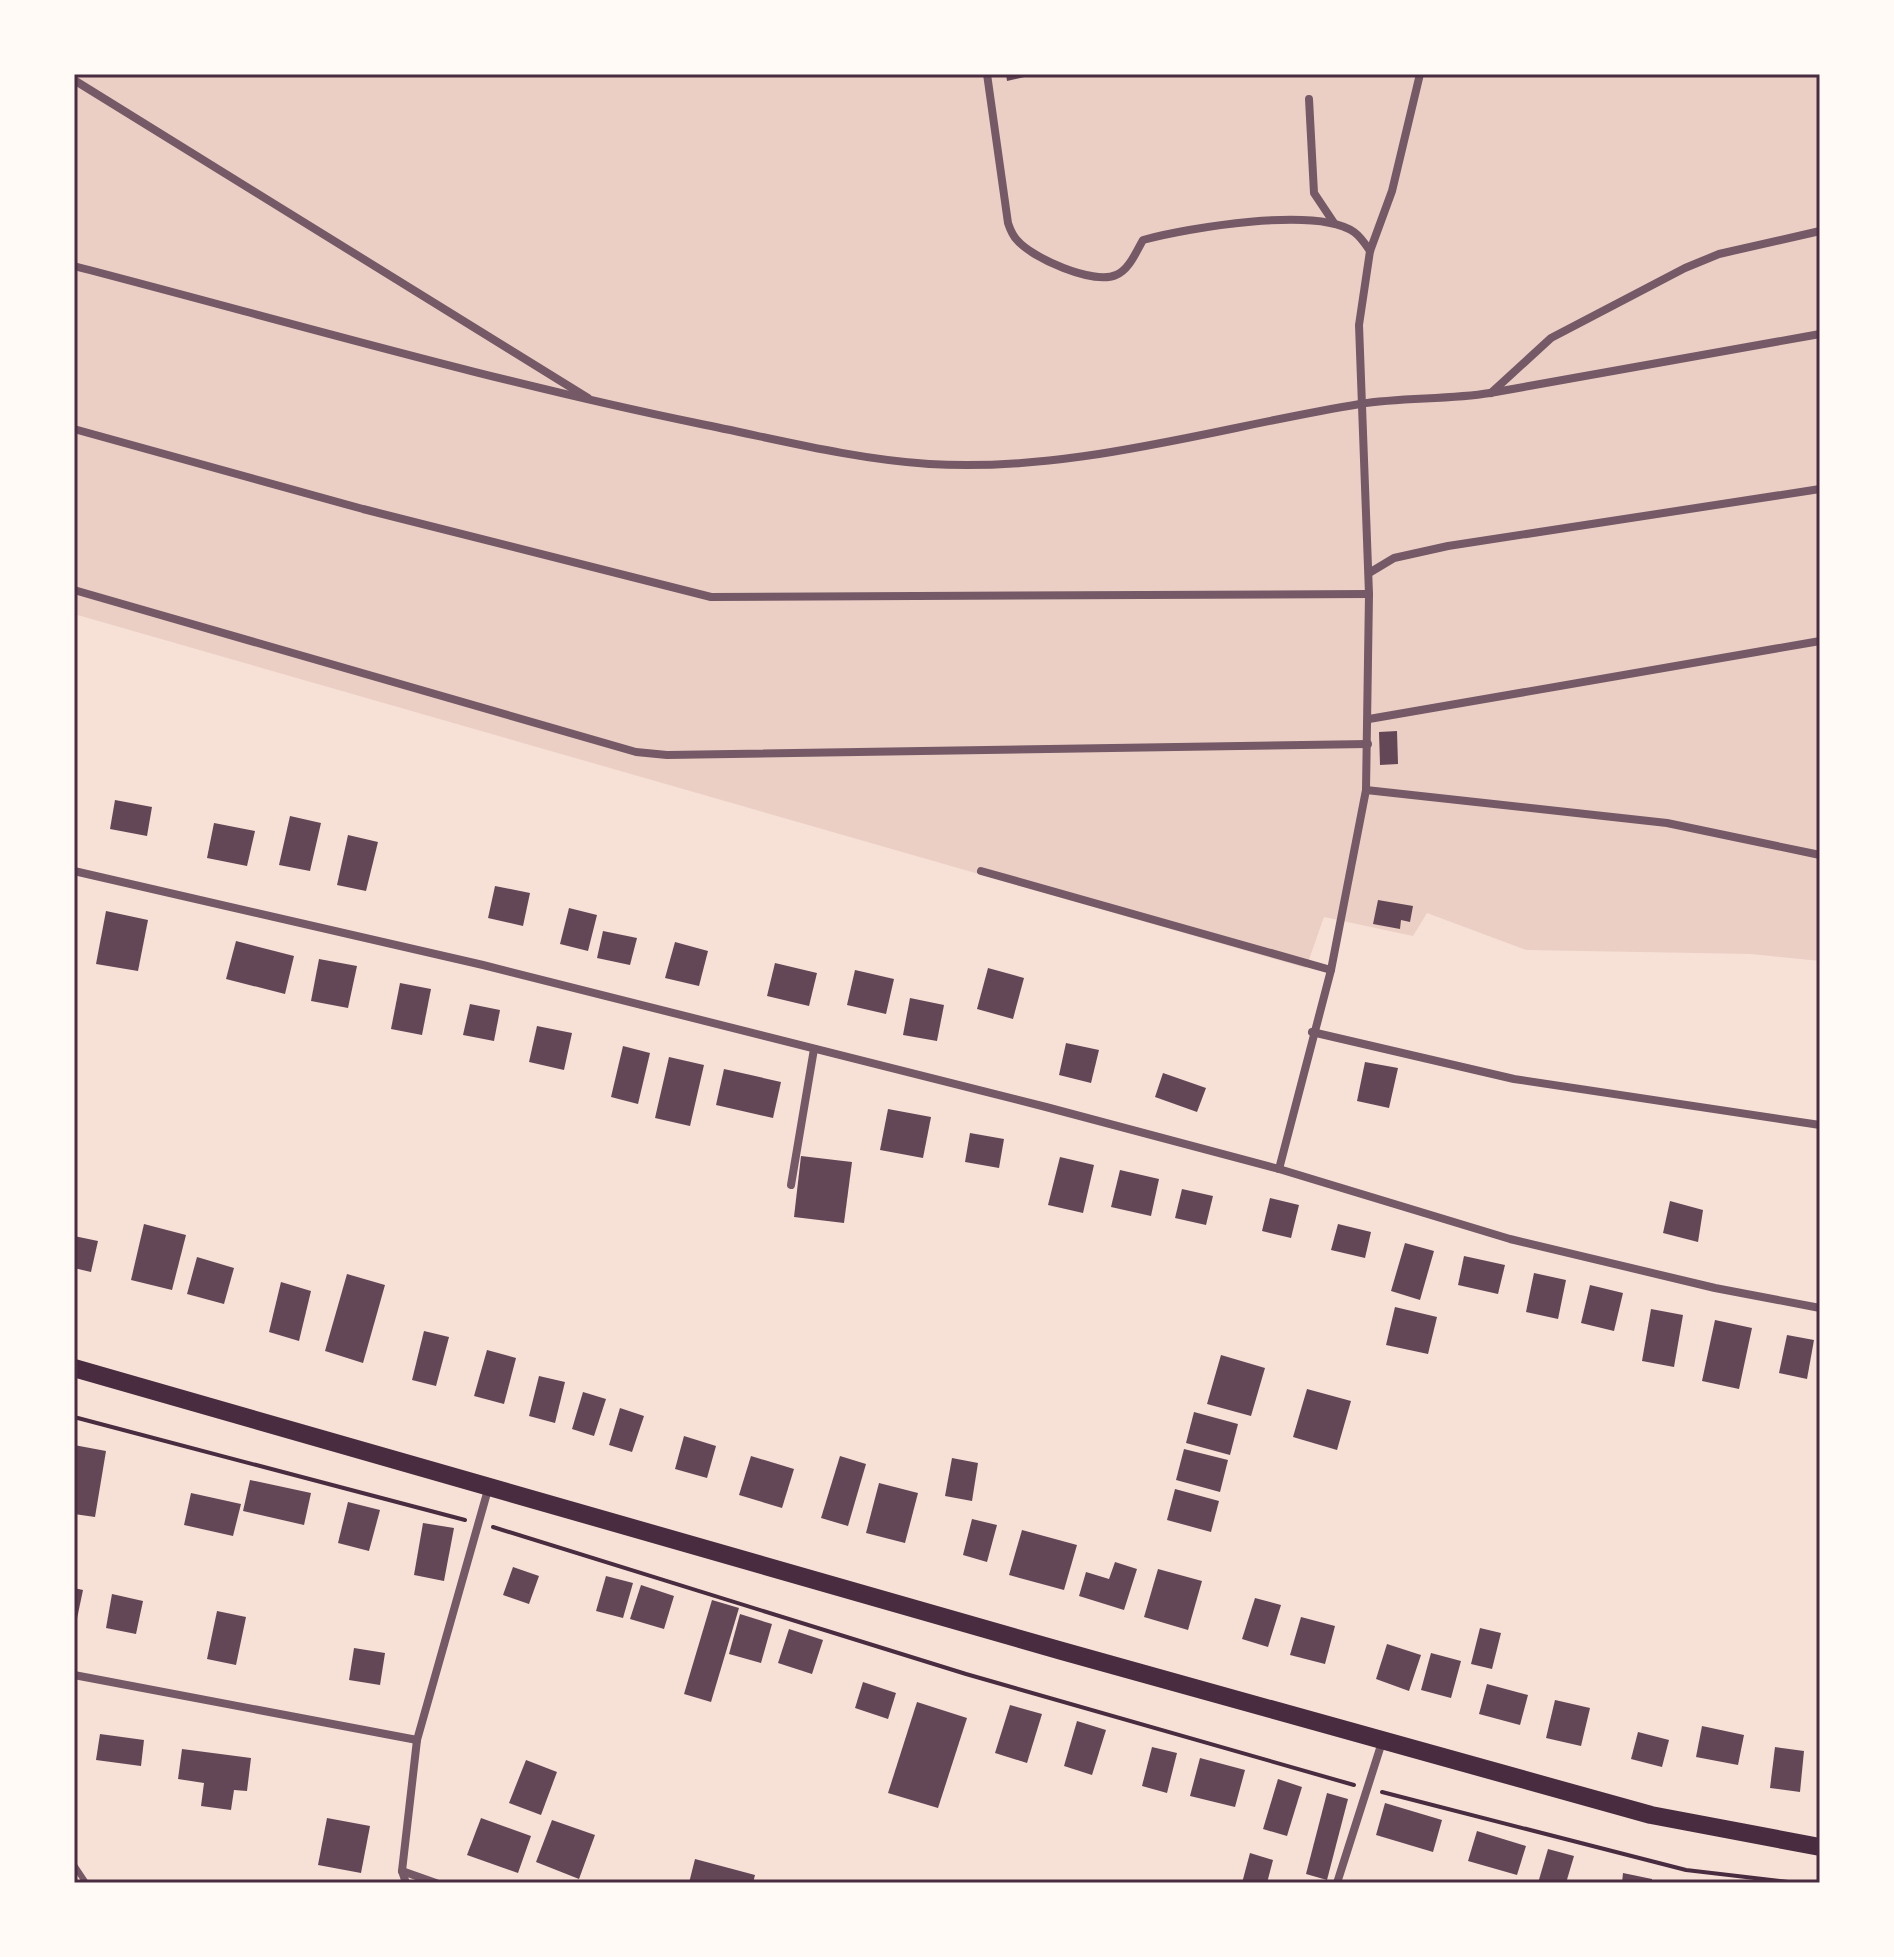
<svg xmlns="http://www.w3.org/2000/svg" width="1894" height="1957" viewBox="0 0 1894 1957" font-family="Arial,sans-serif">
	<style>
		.green { fill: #ebcfc5 }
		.building { fill: #644757 }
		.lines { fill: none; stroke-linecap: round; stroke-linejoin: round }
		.path { stroke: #4a2c40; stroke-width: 4 }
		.service { stroke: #755966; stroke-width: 6 }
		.minor { stroke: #755966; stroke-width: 8 }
		.primary { stroke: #4a2c40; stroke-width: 18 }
		.neatline { fill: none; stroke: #4a2c40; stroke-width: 3 }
	</style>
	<rect width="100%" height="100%" fill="#f7e1d7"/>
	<polygon class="green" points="74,74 1820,74 1820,961 1751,954 1526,950 1427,913 1413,936 1324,917 1306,968 74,614"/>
	<g class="building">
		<polygon points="1006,74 1033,74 1033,75 1007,81"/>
		<polygon points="1397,731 1398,764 1380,765 1379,732"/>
		<polygon points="115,800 152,807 147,836 110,829"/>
		<polygon points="290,816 321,823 310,871 279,865"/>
		<polygon points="214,823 255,831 247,866 207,858"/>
		<polygon points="348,835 378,842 366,891 337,885"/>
		<polygon points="495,886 530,893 523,926 488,918"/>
		<polygon points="1378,900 1413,906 1410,922 1401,920 1400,929 1373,924"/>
		<polygon points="569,908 597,915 588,951 560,944"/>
		<polygon points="106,911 148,920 138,971 96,964"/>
		<polygon points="603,931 637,938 630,965 597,958"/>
		<polygon points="236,941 294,956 285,994 226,979"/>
		<polygon points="675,942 708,951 699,986 665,978"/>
		<polygon points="319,959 357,966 348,1008 311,1001"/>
		<polygon points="775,963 817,973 809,1006 767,996"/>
		<polygon points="988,968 1024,978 1013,1019 977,1009"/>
		<polygon points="855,970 894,979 886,1014 847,1005"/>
		<polygon points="400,983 431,989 422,1035 391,1029"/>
		<polygon points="910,998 944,1005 937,1041 903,1035"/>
		<polygon points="470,1004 500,1010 494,1041 463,1035"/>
		<polygon points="537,1026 572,1033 564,1070 529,1062"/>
		<polygon points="1066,1043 1099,1050 1091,1083 1059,1075"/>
		<polygon points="623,1046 650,1053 638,1104 611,1097"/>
		<polygon points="669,1057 704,1065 690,1126 655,1118"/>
		<polygon points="1365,1062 1398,1068 1389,1108 1357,1101"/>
		<polygon points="724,1069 781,1082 773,1118 716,1105"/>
		<polygon points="1163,1073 1206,1088 1197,1112 1155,1097"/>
		<polygon points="888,1109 931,1117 923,1158 880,1150"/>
		<polygon points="970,1133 1004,1139 999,1168 965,1162"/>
		<polygon points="801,1156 852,1162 844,1223 794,1217"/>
		<polygon points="1060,1157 1094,1165 1083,1213 1048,1205"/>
		<polygon points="1120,1170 1159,1179 1151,1216 1111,1207"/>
		<polygon points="1182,1189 1213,1196 1206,1225 1175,1218"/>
		<polygon points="1270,1198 1299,1205 1291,1238 1262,1231"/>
		<polygon points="1670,1201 1703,1210 1698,1242 1663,1233"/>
		<polygon points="144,1224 186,1235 172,1290 131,1280"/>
		<polygon points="1338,1224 1371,1232 1365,1258 1331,1250"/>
		<polygon points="74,1236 98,1241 91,1272 74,1268"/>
		<polygon points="1405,1243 1434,1251 1420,1300 1391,1291"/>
		<polygon points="1464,1256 1505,1265 1498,1294 1458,1285"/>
		<polygon points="197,1257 234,1268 224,1304 187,1294"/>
		<polygon points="1534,1273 1566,1280 1558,1319 1526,1312"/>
		<polygon points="347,1274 385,1285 363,1363 325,1351"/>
		<polygon points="281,1282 311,1291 299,1341 269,1332"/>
		<polygon points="1590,1285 1623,1293 1614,1331 1581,1323"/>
		<polygon points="1395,1307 1437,1317 1428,1354 1386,1345"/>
		<polygon points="1651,1309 1683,1315 1674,1367 1642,1361"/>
		<polygon points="1715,1320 1752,1328 1739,1389 1702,1381"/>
		<polygon points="424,1331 449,1337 436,1386 412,1380"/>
		<polygon points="1787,1335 1814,1340 1807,1379 1779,1373"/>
		<polygon points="487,1350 516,1358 504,1404 474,1396"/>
		<polygon points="1221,1355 1265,1368 1251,1416 1207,1404"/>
		<polygon points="539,1376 565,1382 555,1423 529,1416"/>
		<polygon points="1307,1389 1351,1401 1337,1450 1293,1437"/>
		<polygon points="583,1392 606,1399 594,1436 572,1429"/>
		<polygon points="620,1408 644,1416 632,1452 609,1445"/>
		<polygon points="1194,1412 1238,1424 1230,1455 1186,1443"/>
		<polygon points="684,1436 716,1446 707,1478 675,1469"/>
		<polygon points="74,1445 106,1451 95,1517 74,1514"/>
		<polygon points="1184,1449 1228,1460 1220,1492 1176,1480"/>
		<polygon points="751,1456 794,1469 782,1508 739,1495"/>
		<polygon points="840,1456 866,1464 848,1526 821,1518"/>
		<polygon points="952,1458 978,1463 972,1501 945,1496"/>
		<polygon points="250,1480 311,1493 304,1525 243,1511"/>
		<polygon points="879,1483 918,1493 905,1543 866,1533"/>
		<polygon points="1175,1489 1219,1501 1211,1532 1167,1520"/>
		<polygon points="191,1493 241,1504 233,1536 184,1525"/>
		<polygon points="348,1502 380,1510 369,1551 338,1543"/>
		<polygon points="972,1519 997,1525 987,1562 963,1555"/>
		<polygon points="423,1523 454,1528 444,1581 414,1575"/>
		<polygon points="1022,1530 1077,1545 1064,1590 1009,1575"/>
		<polygon points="1115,1562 1137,1569 1124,1610 1079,1596 1086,1572 1109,1579"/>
		<polygon points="513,1567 539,1576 529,1604 503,1595"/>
		<polygon points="1158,1569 1202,1581 1188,1630 1144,1617"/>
		<polygon points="606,1576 633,1583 623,1618 596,1611"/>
		<polygon points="641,1585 674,1596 664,1629 630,1619"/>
		<polygon points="74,1588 83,1590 75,1628 74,1628"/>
		<polygon points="112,1594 143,1601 136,1634 106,1628"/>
		<polygon points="1255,1598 1281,1605 1268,1647 1242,1639"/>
		<polygon points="712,1600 739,1608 711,1702 684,1694"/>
		<polygon points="217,1611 246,1617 236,1665 207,1659"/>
		<polygon points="740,1614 772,1624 761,1663 729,1654"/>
		<polygon points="1301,1617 1335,1626 1325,1664 1290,1655"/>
		<polygon points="1480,1628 1501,1633 1492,1669 1471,1664"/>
		<polygon points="789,1629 823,1640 812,1674 778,1663"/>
		<polygon points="1387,1644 1421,1655 1409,1691 1376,1679"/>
		<polygon points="354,1648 385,1653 380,1685 349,1680"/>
		<polygon points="1431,1653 1461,1661 1451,1698 1421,1690"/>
		<polygon points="863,1682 896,1693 888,1719 855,1708"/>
		<polygon points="1487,1684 1528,1695 1520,1725 1479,1714"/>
		<polygon points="1555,1700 1590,1708 1581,1746 1546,1738"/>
		<polygon points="917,1702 967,1718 938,1808 888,1793"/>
		<polygon points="1010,1705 1042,1714 1027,1763 995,1753"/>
		<polygon points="1077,1721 1106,1730 1092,1775 1064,1766"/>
		<polygon points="1702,1726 1744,1735 1738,1765 1696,1757"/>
		<polygon points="1638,1732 1669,1740 1662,1767 1631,1759"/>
		<polygon points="100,1734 144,1740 141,1766 96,1760"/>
		<polygon points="1152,1747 1177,1753 1167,1793 1142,1786"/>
		<polygon points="1775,1747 1804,1751 1800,1792 1770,1788"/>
		<polygon points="182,1749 251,1758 247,1791 234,1790 231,1810 201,1806 204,1783 178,1779"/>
		<polygon points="1200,1758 1245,1770 1235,1807 1190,1796"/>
		<polygon points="526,1760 557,1772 541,1815 509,1803"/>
		<polygon points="1278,1779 1302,1787 1287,1836 1263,1829"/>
		<polygon points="1327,1793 1348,1799 1327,1880 1306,1874"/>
		<polygon points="1385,1803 1442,1820 1433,1852 1376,1835"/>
		<polygon points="327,1818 370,1826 361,1873 318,1865"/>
		<polygon points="481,1818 531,1836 518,1873 467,1855"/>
		<polygon points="552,1820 595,1835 579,1879 536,1862"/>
		<polygon points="1477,1831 1526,1846 1517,1875 1468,1861"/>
		<polygon points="1548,1849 1574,1856 1566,1883 1538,1883"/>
		<polygon points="1250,1853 1273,1860 1267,1883 1242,1883"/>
		<polygon points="695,1859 755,1875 753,1883 689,1883"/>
		<polygon points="1623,1873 1652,1879 1652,1883 1622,1883"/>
	</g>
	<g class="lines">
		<g class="path">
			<polyline points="74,1417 465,1520"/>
			<polyline points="493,1527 966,1674 1354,1785"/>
			<polyline points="1382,1792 1686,1870 1797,1883"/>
		</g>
		<polyline class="service" points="74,1865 86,1883"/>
		<g class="minor">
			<path d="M987 74 1008 223C1010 229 1013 236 1017 240 1032 258 1093 285 1116 275 1129 270 1136 252 1143 240 1187 228 1316 206 1354 232 1361 237 1366 245 1370 251"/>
			<polyline points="74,80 588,398"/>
			<polyline points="1309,99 1314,193 1334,223"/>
			<path d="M74 266C282 320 490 381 701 424 776 439 852 459 929 464 1075 473 1218 427 1360 404 1403 397 1447 400 1490 393L1820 334"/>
			<polyline points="1491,393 1551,338 1685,268 1719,254 1820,231"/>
			<polyline points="74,429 363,509 711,597 1369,594"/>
			<polyline points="1369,573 1394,558 1448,546 1820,489"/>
			<polyline points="74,590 636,752 667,755 1368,744"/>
			<polyline points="1369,719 1820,641"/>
			<polyline points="1366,790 1667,823 1820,855"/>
			<polyline points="74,871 483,965 1046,1107 1279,1169 1510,1239 1715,1288 1820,1308"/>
			<polyline points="981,871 1331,970"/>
			<polyline points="1312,1032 1514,1079 1820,1125"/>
			<polyline points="1279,1169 1331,970 1366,790 1369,594 1359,325 1370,251 1392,191 1420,74"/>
			<polyline points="791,1185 814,1049"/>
			<polyline points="74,1675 417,1740"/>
			<polyline points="402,1871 436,1883"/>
			<polyline points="406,1883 402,1871 417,1740 489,1486"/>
			<polyline points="1337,1883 1383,1739"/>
		</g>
		<polyline class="primary" points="74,1368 1062,1651 1651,1815 1820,1847"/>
	</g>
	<rect width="1894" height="1957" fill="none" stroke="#fffaf5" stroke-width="152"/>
	<rect x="76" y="76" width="1742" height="1805" class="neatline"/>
</svg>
